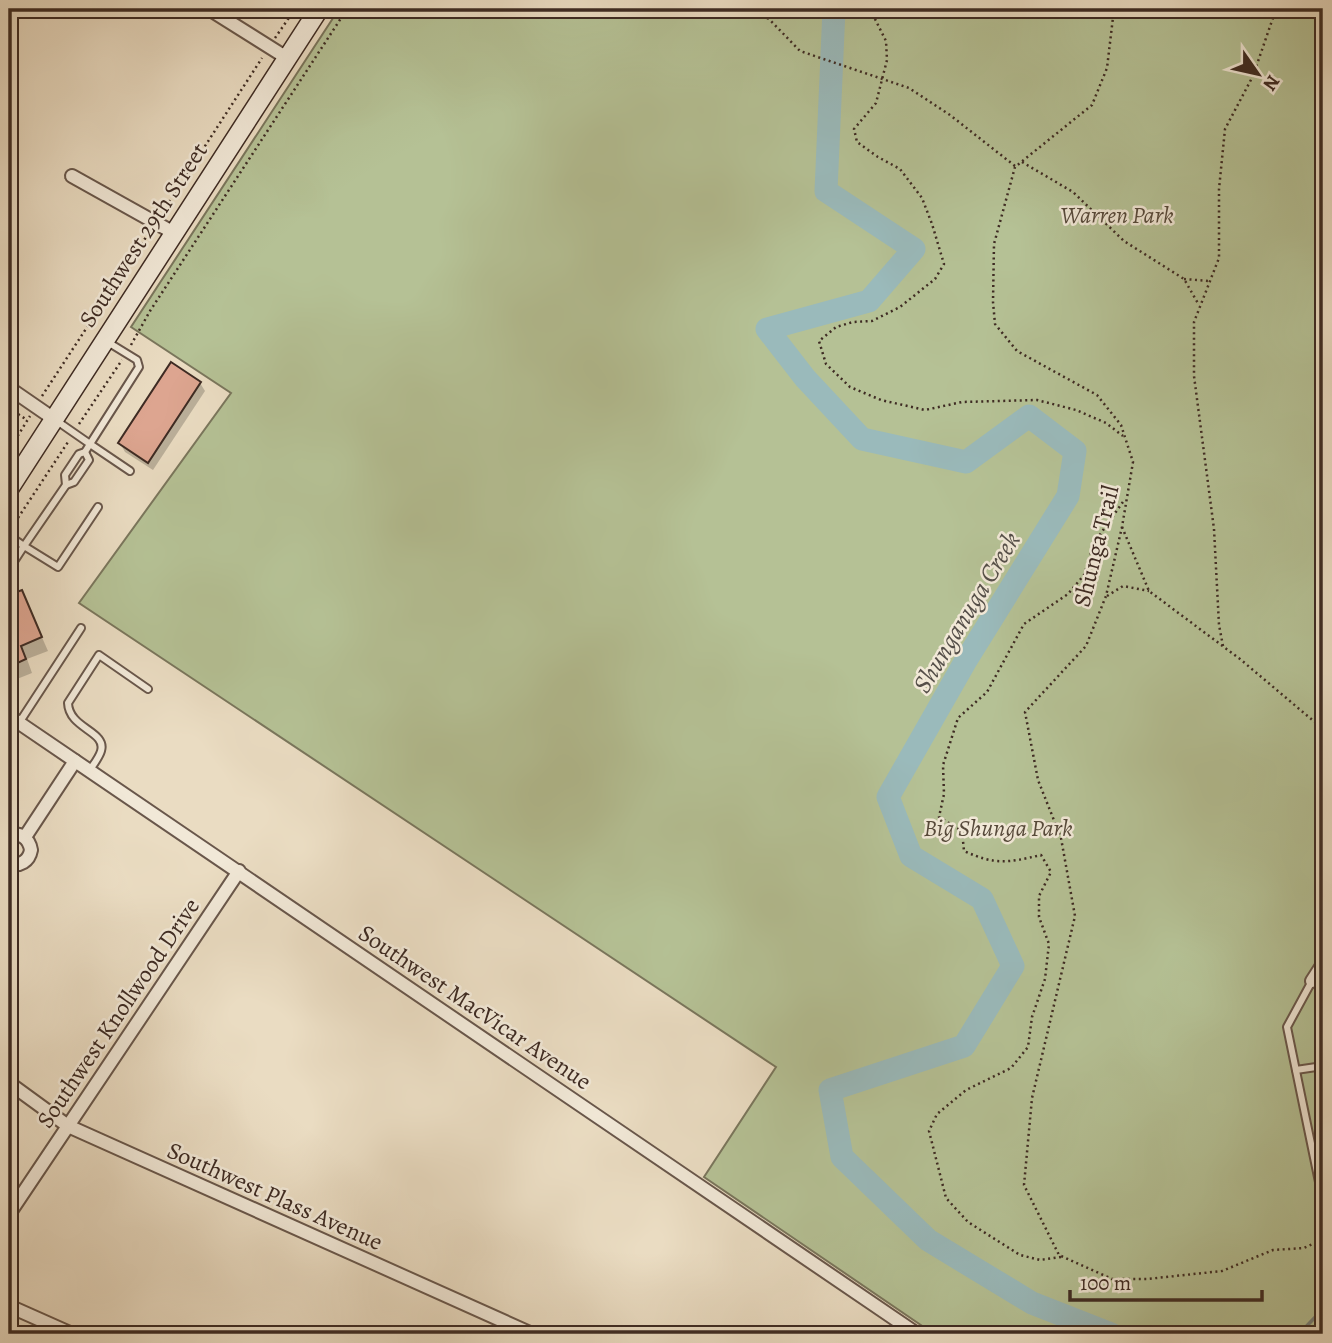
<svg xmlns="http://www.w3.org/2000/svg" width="1332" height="1343" viewBox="0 0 1332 1343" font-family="Alegreya,serif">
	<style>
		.green { fill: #b5c195; stroke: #7a765c; stroke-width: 2 }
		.shadow { fill: #0003 }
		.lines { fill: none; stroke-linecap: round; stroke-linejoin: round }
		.stream { stroke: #75817e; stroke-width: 3.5 }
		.river { stroke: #9ababb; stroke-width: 23 }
		.building { fill: #dda590; stroke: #3e2b23; stroke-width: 2 }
		.lane-casing { stroke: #69574b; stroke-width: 10 }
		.street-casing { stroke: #69574b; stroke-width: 16 }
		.secondary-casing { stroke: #3e2b23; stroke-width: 21 }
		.path { stroke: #3e2b23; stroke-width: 2.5; stroke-dasharray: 2 3.5; stroke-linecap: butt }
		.lane { stroke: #f1e8d7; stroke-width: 6 }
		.street { stroke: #f1e8d7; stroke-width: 12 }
		.secondary { stroke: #f1e8d7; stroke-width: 18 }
		.labels { text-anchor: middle; stroke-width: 5; stroke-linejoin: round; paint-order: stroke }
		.park-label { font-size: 24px; font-style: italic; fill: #56493a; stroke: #f1e8d7 }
		.street-label { font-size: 24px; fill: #3e2b23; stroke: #f1e8d7 }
		.water-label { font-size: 26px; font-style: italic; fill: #554f49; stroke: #f1e8d7 }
	</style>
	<rect width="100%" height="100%" fill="#eadcc2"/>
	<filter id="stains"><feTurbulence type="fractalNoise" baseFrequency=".00286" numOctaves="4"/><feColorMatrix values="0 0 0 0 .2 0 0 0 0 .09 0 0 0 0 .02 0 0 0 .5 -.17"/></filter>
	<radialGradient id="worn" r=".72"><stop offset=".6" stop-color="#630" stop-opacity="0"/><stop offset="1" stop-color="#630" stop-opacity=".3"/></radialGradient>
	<polygon class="green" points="339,9 1323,9 1323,1334 934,1334 704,1177 776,1067 79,603 231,393 131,327"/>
	<g class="shadow">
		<polygon points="200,383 205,391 153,470 125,452 120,443"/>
		<polygon points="22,592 48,651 27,659 32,673 17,679 9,665 9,597"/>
	</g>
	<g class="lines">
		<polyline class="stream" points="1299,1334 1323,1309"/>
		<polyline class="river" points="834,9 826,191 914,249 869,301 767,329 805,378 862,439 966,462 1029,416 1075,451 1068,496 965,662 888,797 911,856 982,899 1013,966 964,1046 830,1090 842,1157 928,1240 1032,1303 1111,1334"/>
	</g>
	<g class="building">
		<polygon points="171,362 201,382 148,463 118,443"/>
		<polygon points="22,590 42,637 21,646 26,659 9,667 9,595"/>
	</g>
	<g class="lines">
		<defs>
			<g id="lane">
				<polyline points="54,419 90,444 139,367 137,360 106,341"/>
				<polyline points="85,452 89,460 74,482 66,485 24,546 58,567 98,507"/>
				<polyline points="66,485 65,475 79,454 85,452 90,444 130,471"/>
				<polyline points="9,536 24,546 9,569"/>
				<polyline points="19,723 81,628"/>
				<path d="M89 771C93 765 99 758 101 751 107 731 69 729 68 703L99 655 148 689"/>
				<polyline points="1312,981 1287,1027 1320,1187 1323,1187"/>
				<polyline points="1296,1070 1323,1066"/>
			</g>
			<g id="street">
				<polyline points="209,9 287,58"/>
				<polyline points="72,176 174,233"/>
				<polyline points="9,388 54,419"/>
				<polyline points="9,716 917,1334"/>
				<path d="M9 835C20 832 29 838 31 850 29 861 20 867 9 863"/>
				<polyline points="25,837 75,761"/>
				<polyline points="1312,981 1323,964"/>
				<polyline points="9,1083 68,1126 532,1334"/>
				<polyline points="9,1214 239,871"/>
				<polyline points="9,1306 72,1334"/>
			</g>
			<polyline id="secondary" points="9,489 319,9"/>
		</defs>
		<use href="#lane" class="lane-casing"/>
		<use href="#street" class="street-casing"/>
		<use href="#secondary" class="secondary-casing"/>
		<g class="path">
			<polyline points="747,9 769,19 800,51 909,88 950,115 1015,166"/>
			<polyline points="870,9 886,41 887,60 876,103 854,129 857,142 878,157 900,169 922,198 932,224 944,264 935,279 900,307 872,321 853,322 836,327 819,341 826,364 850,387 881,400 925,410 962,402 1037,400 1076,410 1106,423 1123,436"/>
			<polyline points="1114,9 1107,68 1092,105 1015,167 994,244 993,302 995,324 1017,351 1097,395 1121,425 1133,462 1122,527 1106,596 1086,646 1025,712 1038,780 1061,838 1075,916 1032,1098 1024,1185 1059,1255 1112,1279 1147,1279 1222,1271 1273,1250 1304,1248 1323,1239"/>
			<polyline points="275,38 295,9"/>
			<polyline points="1022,162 1073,192 1124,241 1184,279 1199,305"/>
			<polyline points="163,211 262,58"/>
			<polyline points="1184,279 1209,281"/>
			<polyline points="131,345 150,311 347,9"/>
			<polyline points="42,396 150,231"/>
			<polyline points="9,408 27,420"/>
			<polyline points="79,424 122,360"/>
			<polyline points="9,450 30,416"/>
			<polyline points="12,527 68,442"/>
			<polyline points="1122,527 1149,591 1240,659 1323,729"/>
			<polyline points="1107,596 1123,586 1149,591"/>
			<polyline points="1223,646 1219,625 1214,529 1194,376 1194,322 1219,258 1219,189 1225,129 1253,76 1276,9"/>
			<path d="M1061 1257 1040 1260 1020 1255 968 1222 946 1198 929 1131 937 1114 966 1090 1011 1068 1028 1047 1032 1017 1045 979 1049 944 1039 917V896L1051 872 1041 855C1007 863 995 865 964 851L962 831 939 817 944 794 943 765 958 718 987 692 1024 624 1068 594 1084 575 1094 543 1125 499"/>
		</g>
		<use href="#lane" class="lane"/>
		<use href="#street" class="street"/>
		<use href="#secondary" class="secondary"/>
	</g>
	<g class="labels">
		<g class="park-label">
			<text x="1117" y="223">Warren Park</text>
			<text x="998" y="836">Big Shunga Park</text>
		</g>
		<g class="street-label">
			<text transform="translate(143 235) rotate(-57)" y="8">Southwest 29th Street</text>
			<text transform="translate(1096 546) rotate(-76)" y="8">Shunga Trail</text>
			<text transform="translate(475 1007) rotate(34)" y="8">Southwest MacVicar Avenue</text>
			<text transform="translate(118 1013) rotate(-56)" y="8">Southwest Knollwood Drive</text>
			<text transform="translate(275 1196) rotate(24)" y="8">Southwest Plass Avenue</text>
		</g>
		<g class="water-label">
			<text transform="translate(966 612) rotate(-59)" y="9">Shunganuga Creek</text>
		</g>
	</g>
	<rect width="1332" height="1343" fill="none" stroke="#eadcc2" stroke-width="35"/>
	<rect x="10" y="10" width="1311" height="1322" fill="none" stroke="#3e2b23" stroke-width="3.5"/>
	<rect x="18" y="18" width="1297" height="1308" fill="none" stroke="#3e2b23" stroke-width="2"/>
	<g transform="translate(1258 74) rotate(124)" stroke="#f1e8d7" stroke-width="5" paint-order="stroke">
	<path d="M0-5L12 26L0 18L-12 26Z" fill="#3e2b23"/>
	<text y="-10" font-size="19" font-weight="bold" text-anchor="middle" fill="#3e2b23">N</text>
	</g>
	<path d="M1070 1290v10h192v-10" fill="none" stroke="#3e2b23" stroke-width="3.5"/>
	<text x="1080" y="1290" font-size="21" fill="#3e2b23" stroke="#f1e8d7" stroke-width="5" paint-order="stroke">100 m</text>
	<rect width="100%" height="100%" filter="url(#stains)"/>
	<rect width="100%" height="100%" fill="url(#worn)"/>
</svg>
